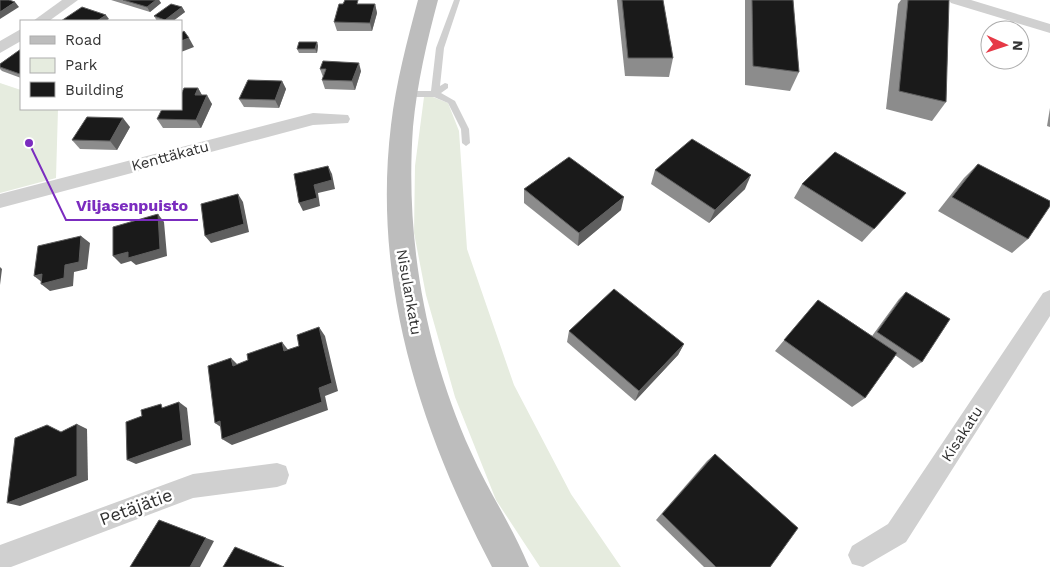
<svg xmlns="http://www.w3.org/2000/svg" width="1050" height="567" viewBox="0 0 1050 567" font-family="'Work Sans',sans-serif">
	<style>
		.green { fill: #e6ecdf }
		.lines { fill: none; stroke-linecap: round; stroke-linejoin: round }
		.lane { fill: #d0d0d0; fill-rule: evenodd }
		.street { fill: #d0d0d0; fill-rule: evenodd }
		.secondary { fill: #bdbdbd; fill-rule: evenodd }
		.wall { fill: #8c8c8c }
		.shaded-wall { fill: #5f5f5f }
		.building { fill: #1a1a1a; stroke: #5f5f5f }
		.labels { text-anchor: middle; stroke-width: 5; stroke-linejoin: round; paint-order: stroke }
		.street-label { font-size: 15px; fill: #333; stroke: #fff }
		.near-street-label { font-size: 18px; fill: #333; stroke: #fff }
		.leader { fill: none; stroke: #7b2cbf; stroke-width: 2 }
		.callout-dot { fill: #7b2cbf; stroke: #fff; stroke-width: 2 }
		.callout-label { font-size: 16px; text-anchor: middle; font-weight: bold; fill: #7b2cbf; stroke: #fff; stroke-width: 5; stroke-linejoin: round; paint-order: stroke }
	</style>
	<rect width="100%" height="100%" fill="#fff"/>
	<g class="green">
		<polygon points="0,83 21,90 21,109 58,109 56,178 0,193"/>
		<polygon points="424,97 433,97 448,103 459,131 467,249 514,385 571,494 621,567 540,567 496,500 455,397 426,295 414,233 415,166"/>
	</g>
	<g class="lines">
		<polygon class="lane" points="454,0 460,0 444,48 440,86 445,83 448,84 448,88 441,93 455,101 469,129 470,143 466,146 462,143 461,129 448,103 434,97 407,97 403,94 407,91 431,91 436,48"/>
		<g class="street">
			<polygon points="62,0 78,0 49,21 33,21"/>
			<polygon points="949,0 971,0 1050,24 1050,33 951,3"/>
			<polygon points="21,29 21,41 0,53 0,41"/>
			<polygon points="313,113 348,115 350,119 348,123 313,125 0,208 0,194"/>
			<polygon points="1050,290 1050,316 906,542 863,567 852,564 848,555 852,546 888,524 1043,293"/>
			<polygon points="277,463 286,466 289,475 286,484 277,487 193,498 11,567 0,567 0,545 193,474"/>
		</g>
		<path class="secondary" d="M418 0H438C427 41 417 84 413 127 405 238 425 350 471 452 488 491 513 527 529 567H492C420 430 372 282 391 125 396 83 407 41 418 0Z"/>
	</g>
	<g class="wall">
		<polygon points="111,0 159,0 161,3 150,12"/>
		<polygon points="617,0 663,0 673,58 669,77 625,76"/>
		<polygon points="745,0 793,0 799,72 790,91 745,85"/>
		<polygon points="901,0 949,0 946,102 932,121 886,109 898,4"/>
		<polygon points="343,4 375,4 377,13 372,31 337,31 334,22"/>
		<polygon points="182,7 185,12 173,21 157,21 154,16"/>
		<polygon points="317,42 318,46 317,53 299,53 297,49"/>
		<polygon points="21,49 21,78 2,71 0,69 0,64"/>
		<polygon points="320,69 361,71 355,90 325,89 322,80 323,77"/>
		<polygon points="282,81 286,89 279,108 244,107 239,99"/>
		<polygon points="198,88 202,95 212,104 201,128 163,128 157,119"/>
		<polygon points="1050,108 1050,127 1047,126"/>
		<polygon points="130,127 117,150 80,149 72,140"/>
		<polygon points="978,164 1028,239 1012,253 938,211 964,178"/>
		<polygon points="655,170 745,189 709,223 651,184"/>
		<polygon points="802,184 894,207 862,242 794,198"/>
		<polygon points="524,189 621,210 578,246 524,203"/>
		<polygon points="906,292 922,362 913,368 895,355 865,398 852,407 775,351 818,300 872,336 899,299"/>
		<polygon points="569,331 684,344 678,355 635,401 567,342"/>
		<polygon points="715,454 770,567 704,567 656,520 707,461"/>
	</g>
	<g class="shaded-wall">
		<polygon points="156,0 159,0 161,3 150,12 147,7"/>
		<polygon points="15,2 19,7 0,19 0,12"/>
		<polygon points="375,4 377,13 372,31 370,23"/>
		<polygon points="182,7 185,12 173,21 166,21 165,20"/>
		<polygon points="106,15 109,19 106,21 97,21"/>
		<polygon points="189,38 194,47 181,52 181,41"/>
		<polygon points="317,42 318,46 317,53 315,49"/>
		<polygon points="359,63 361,71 355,90 352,81"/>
		<polygon points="282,81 286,89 279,108 275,100"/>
		<polygon points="198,88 203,97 195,95"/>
		<polygon points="207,95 212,104 201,128 196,120"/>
		<polygon points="123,118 130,127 117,150 110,141"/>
		<polygon points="328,166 332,174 335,189 318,193 320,206 303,211 299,203 314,185"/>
		<polygon points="751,175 745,189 709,223 715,210"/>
		<polygon points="238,194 243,202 249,232 211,243 205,236"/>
		<polygon points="624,197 621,210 578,246 579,233"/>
		<polygon points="158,214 164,222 167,256 136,265 131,261 121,264 113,256"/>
		<polygon points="81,236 90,243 87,269 74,272 73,286 50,291 41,284 65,265"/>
		<polygon points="0,267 2,269 0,285"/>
		<polygon points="42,274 43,283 34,276"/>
		<polygon points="319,327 325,336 338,391 325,396 328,410 232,445 222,439 319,388"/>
		<polygon points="282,342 289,351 284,351"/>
		<polygon points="684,344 678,355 635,401 639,391"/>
		<polygon points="231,358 240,367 233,366"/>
		<polygon points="179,402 187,408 191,445 136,464 127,460"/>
		<polygon points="220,421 225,430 215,423"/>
		<polygon points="77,424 87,429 88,480 20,506 7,503"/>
		<polygon points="159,520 214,541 200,567 190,567"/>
	</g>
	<g class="building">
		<polygon points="0,0 9,0 15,2 0,12"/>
		<polygon points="123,0 156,0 147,7"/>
		<polygon points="345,0 358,0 357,4 375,4 370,23 334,22 339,4 343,4"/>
		<polygon points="622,0 663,0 673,58 628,58"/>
		<polygon points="752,0 793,0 799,72 753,66"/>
		<polygon points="908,0 949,0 946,102 899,91"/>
		<polygon points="171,4 182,7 165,20 154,16"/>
		<polygon points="82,7 106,15 97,21 61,21"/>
		<polygon points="184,31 189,38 181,41 181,33"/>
		<polygon points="299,42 317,42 315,49 297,49"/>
		<polygon points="21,49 21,73 20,74 0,67 0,64"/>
		<polygon points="323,61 359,63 352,81 322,80 326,69 320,69"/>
		<polygon points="248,80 282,81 275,100 239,99"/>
		<polygon points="184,88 198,88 195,95 207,95 196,120 157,119 162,109 181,109 181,94"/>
		<polygon points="87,117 123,118 110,141 72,140"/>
		<polygon points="692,139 751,175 715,210 655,170"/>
		<polygon points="835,152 906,193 874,229 802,184"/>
		<polygon points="569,157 624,197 579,233 524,189"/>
		<polygon points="978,164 1050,201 1050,206 1028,239 952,197"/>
		<polygon points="328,166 332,180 314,185 317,198 299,203 294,174"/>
		<polygon points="238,194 244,224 205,236 201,204"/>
		<polygon points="158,214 160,249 128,258 128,252 113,256 113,227"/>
		<polygon points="81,236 79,262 65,265 64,278 41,284 42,274 34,276 38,246"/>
		<polygon points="614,289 684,344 639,391 569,331"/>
		<polygon points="906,292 950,319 922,362 877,332"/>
		<polygon points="818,300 897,353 865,398 784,340"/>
		<polygon points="319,327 332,383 319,388 322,402 222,439 220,421 215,423 208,366 231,358 233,366 248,360 247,354 282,342 284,351 299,346 297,335"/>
		<polygon points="179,402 183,440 127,460 126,422 142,416 141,410 161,404 162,408"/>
		<polygon points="77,424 77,476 7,503 15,438 47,425 61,432"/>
		<polygon points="715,454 798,528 770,567 716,567 662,514"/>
		<polygon points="159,520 206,538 190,567 130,567"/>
		<polygon points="235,547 284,567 223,567"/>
	</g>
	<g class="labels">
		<g class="street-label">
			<text transform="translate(170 156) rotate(-15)" y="5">Kenttäkatu</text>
			<text transform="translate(409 292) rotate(80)" y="5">Nisulankatu</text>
			<text transform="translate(962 434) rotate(-57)" y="5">Kisakatu</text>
		</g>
		<g class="near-street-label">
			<text transform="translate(136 507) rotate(-20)" y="6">Petäjätie</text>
		</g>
	</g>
	<path class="leader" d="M29 143L66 220H198"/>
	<circle class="callout-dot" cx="29" cy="143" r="5"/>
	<g class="callout-label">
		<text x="132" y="211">Viljasenpuisto</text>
	</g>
	<rect x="20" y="20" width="162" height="90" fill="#ffffff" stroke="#adadad"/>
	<rect x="30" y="36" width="25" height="8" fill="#bdbdbd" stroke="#adadad"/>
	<text x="65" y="45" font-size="15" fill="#333333">Road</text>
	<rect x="30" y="58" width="25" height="15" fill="#e6ecdf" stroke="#adadad"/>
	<text x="65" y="70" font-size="15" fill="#333333">Park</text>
	<rect x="30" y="82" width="25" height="15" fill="#1a1a1a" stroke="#adadad"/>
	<text x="65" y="95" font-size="15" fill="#333333">Building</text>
	<g transform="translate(1005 45) rotate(93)"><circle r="24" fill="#ffffff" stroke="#adadad"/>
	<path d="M0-4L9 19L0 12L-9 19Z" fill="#e63946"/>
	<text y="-8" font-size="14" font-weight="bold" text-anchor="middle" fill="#333333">N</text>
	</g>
</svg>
